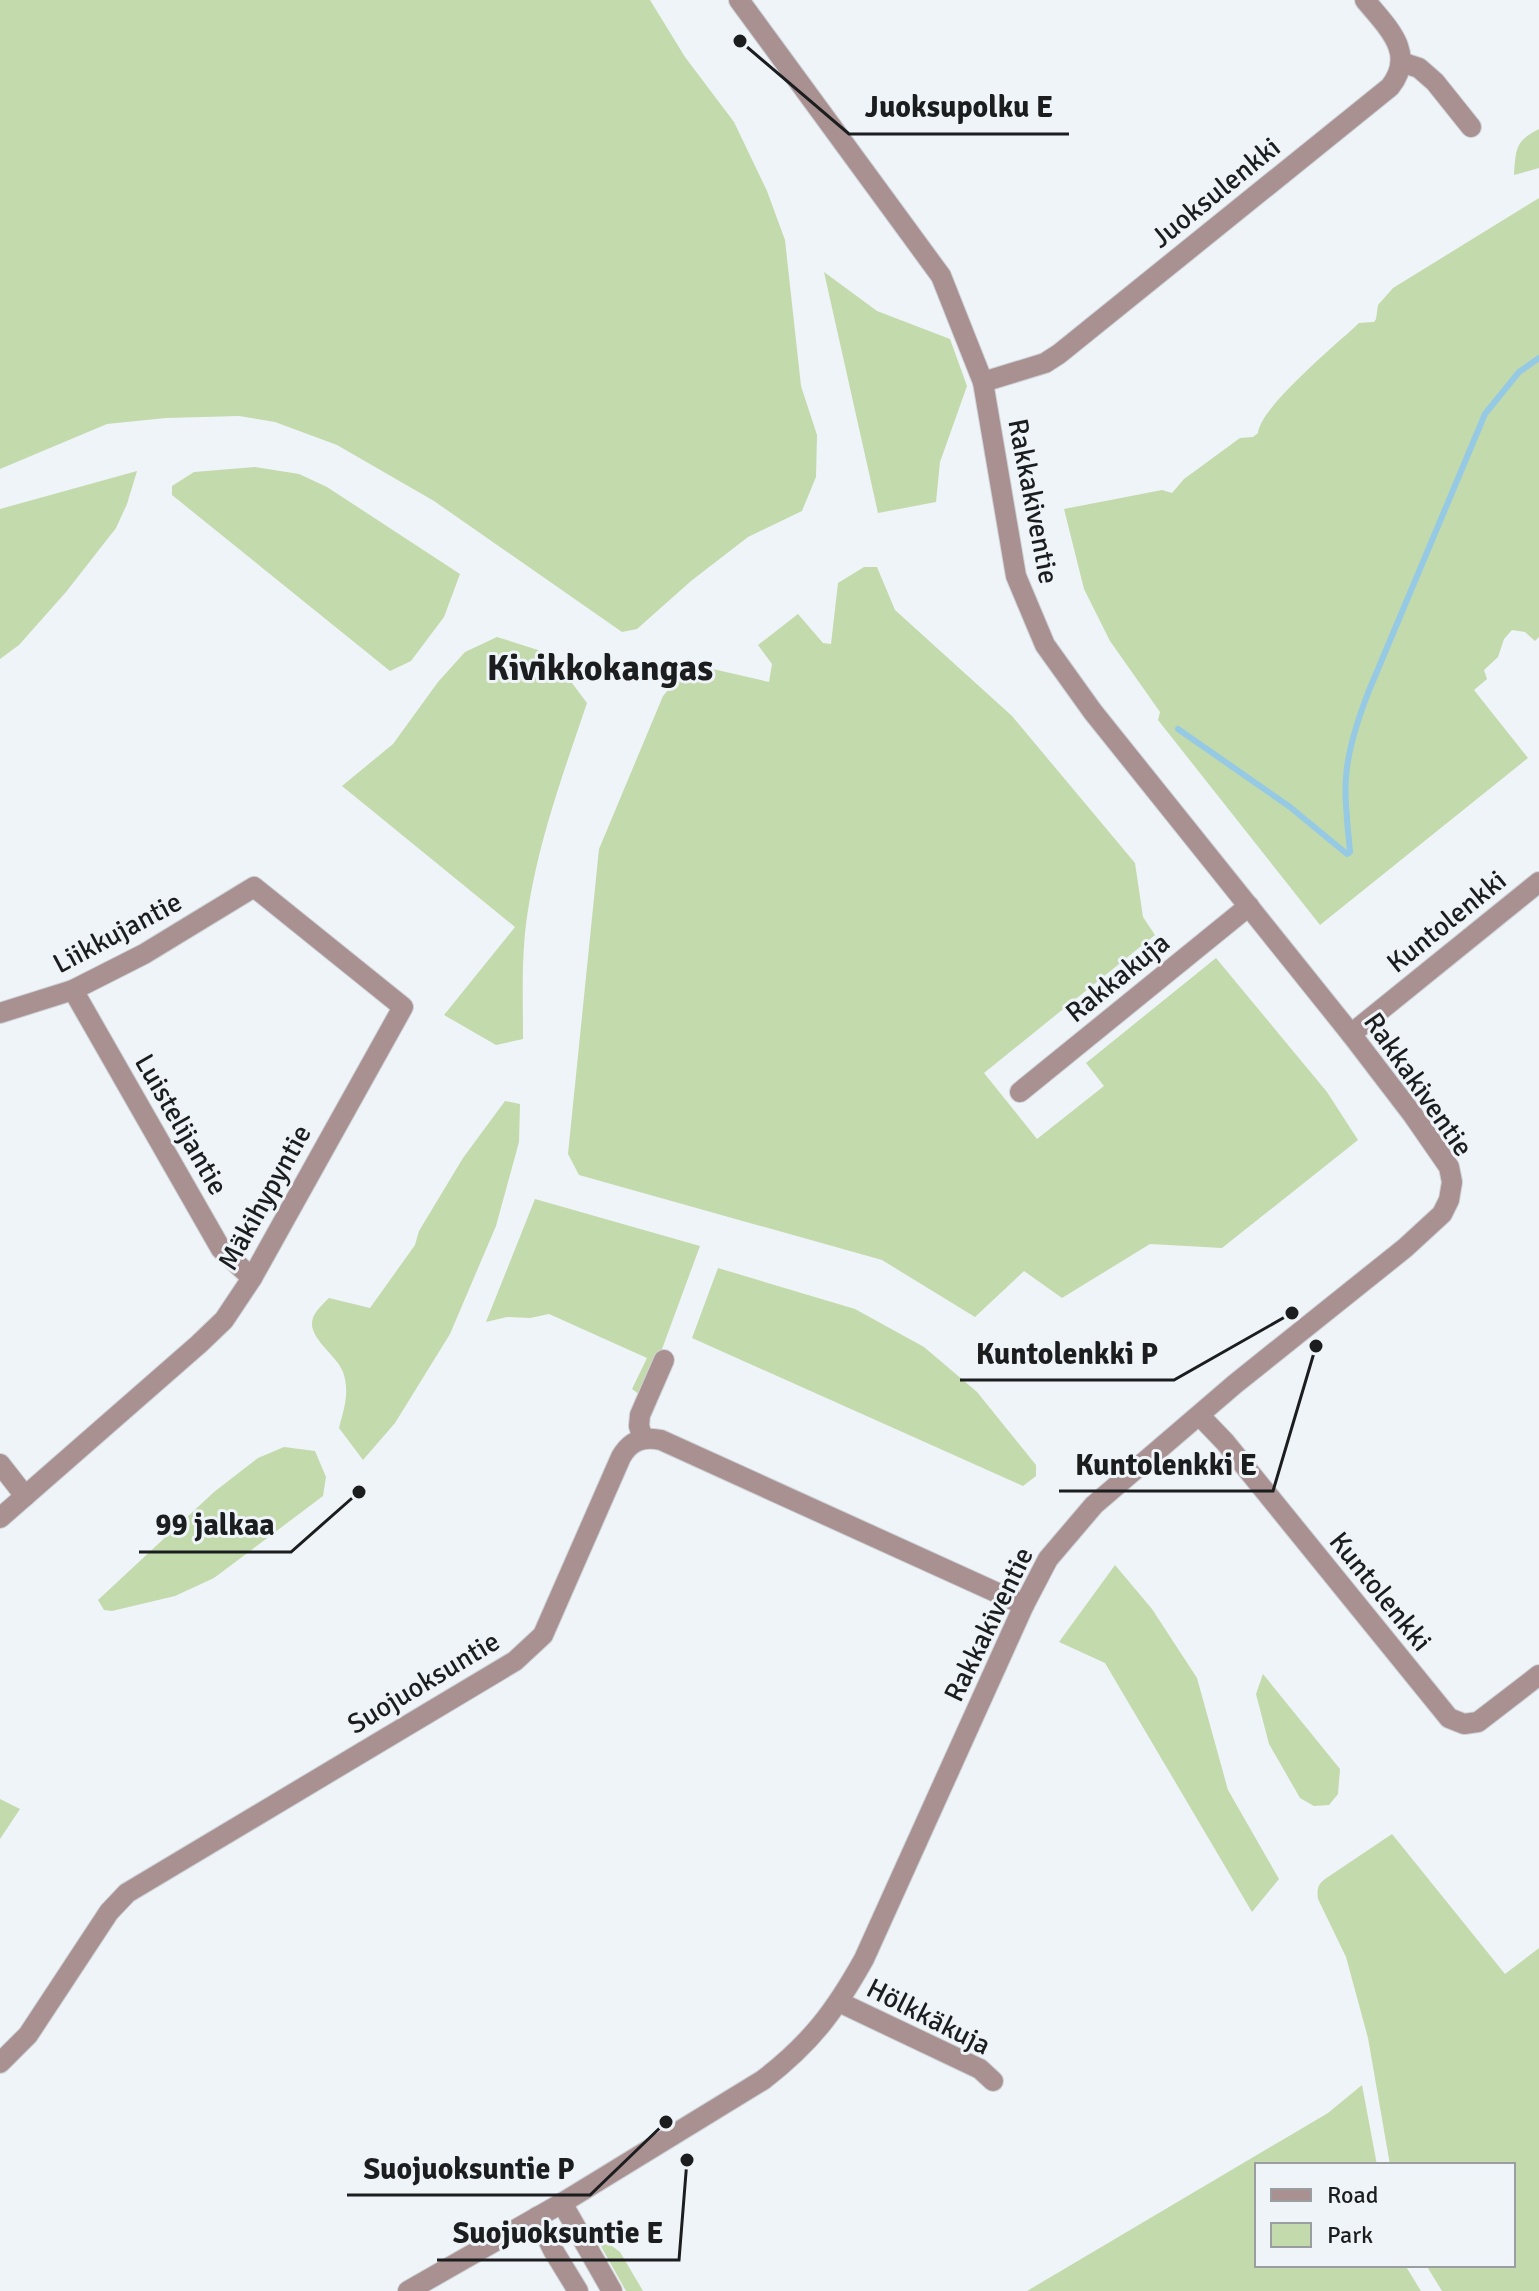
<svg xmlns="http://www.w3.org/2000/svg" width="1539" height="2291" viewBox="0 0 1539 2291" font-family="Signika,sans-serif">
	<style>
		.green { fill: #c3daac }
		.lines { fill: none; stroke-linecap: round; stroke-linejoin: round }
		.stream { stroke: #95c9e4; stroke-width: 6 }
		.minor-casing { stroke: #cdd2d6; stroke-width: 22 }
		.minor { stroke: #a99091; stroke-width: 20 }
		.labels { text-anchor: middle; stroke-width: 6; stroke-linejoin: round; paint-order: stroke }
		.street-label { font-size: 28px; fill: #1b1d1e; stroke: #eff4f9 }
		.district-label { font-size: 36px; font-weight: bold; fill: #1b1d1e; stroke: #eff4f9 }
		.leader { fill: none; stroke: #1b1d1e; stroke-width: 3 }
		.callout-dot { fill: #1b1d1e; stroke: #eff4f9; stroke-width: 3 }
		.callout-label { font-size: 30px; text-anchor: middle; font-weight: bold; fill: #1b1d1e; stroke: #eff4f9; stroke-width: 6; stroke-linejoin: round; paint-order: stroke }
	</style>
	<rect width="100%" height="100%" fill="#eff4f9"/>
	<g class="green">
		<polygon points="0,0 650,0 685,57 734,122 767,191 785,240 801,386 817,435 816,477 802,511 748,537 691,581 637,629 622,632 434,501 337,445 275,422 239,416 166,418 107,424 0,469"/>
		<path d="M1539 129V168L1514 175C1516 149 1515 141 1539 129Z"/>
		<path d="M1539 198V637L1535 641 1525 632 1512 630 1504 639 1498 657 1484 670 1487 679 1474 690 1528 758 1320 925 1158 720 1160 712 1110 641 1084 589 1064 509 1162 490 1172 493 1184 479 1240 438 1253 437 1258 433C1260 407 1338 343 1359 323L1374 322 1376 319 1378 305 1393 288Z"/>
		<polygon points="824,272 877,311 950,339 967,386 940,462 936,502 878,513"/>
		<polygon points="255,467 299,474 327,487 460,574 444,617 411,661 390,671 172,495 172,486 194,472"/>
		<polygon points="137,471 127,504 116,528 66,592 19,645 0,659 0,509"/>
		<polygon points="864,567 877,567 895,610 1012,716 1135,863 1143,917 1155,935 984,1073 1037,1139 1104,1086 1086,1063 1216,958 1327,1092 1358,1140 1222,1248 1150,1244 1062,1298 1024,1271 975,1317 882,1260 579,1175 568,1154 599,849 663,696 691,664 769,682 772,664 758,645 798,614 823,643 831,644 838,583"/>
		<path d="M497 637 538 650 566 675 587 703C564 771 539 839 528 910 521 953 523 996 523 1039L496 1045 444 1015 515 927 342 786 393 744 438 682 465 652Z"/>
		<path d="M505 1101 520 1104 519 1142 496 1226 450 1334 395 1423 363 1460 339 1428C344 1409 350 1392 343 1372 337 1355 306 1337 313 1318 315 1311 324 1303 329 1298L370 1308 415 1245 419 1231 463 1158Z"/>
		<polygon points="535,1199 700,1246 644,1398 632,1389 647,1358 549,1314 530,1318 507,1317 486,1322"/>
		<polygon points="718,1268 855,1309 924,1347 977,1392 1036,1465 1036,1476 1023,1486 692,1338"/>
		<polygon points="284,1447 315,1451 326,1477 323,1496 214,1578 175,1596 112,1611 104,1610 98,1600 214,1492 258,1458"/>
		<polygon points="1115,1565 1152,1609 1197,1678 1228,1790 1279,1879 1252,1912 1105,1663 1059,1642"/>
		<polygon points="1263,1674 1340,1769 1338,1794 1329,1805 1314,1806 1300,1798 1269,1744 1256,1694"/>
		<polygon points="0,1799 20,1809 0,1839"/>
		<path d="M1392 1834 1505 1974 1539 1948V2291H1442L1426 2265H1513V2165H1390L1368 2038 1346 1957 1318 1899C1317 1890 1317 1885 1325 1879Z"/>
		<polygon points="1362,2085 1377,2165 1257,2165 1257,2265 1405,2265 1421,2291 1027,2291 1328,2113"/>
		<polygon points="593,2232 620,2252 643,2291 626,2291"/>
	</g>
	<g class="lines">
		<path class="stream" d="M1178 729 1290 807 1347 854 1350 852C1348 827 1344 802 1346 777 1348 749 1358 719 1368 693L1485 414 1519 372 1539 358"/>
		<defs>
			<g id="minor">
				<polyline points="1401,62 1419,68 1435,82 1471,127"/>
				<path d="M983 382 1045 363 1059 354 1390 87C1417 53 1387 27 1365 0"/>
				<polyline points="73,990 221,1249 252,1278"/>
				<polyline points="0,1013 73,990 144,954 254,887 403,1007 252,1278 224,1320 199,1344 0,1518"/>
				<polyline points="1351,1034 1539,882"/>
				<polyline points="1020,1092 1249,906"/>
				<polyline points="1200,1416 1225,1442 1449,1718 1464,1724 1478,1722 1539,1675"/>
				<polyline points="643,1439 639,1426 640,1415 664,1360"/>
				<polyline points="0,1464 25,1496"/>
				<polyline points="839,2002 980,2069 993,2081"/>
				<path d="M0 2063 28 2035 109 1912 127 1893 515 1661 543 1635 621 1457C630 1441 643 1436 661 1440L1024 1605"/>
				<polyline points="562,2203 612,2291"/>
				<polyline points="537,2217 553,2250 578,2291"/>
				<path d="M408 2291 562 2203 763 2080C811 2043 835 2011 864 1959L1024 1605 1048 1559 1094 1505 1235 1384 1405 1248 1442 1214 1449 1200 1452 1182 1449 1167 1413 1115 1351 1034 1093 712 1045 645 1016 576 983 382 941 276 739 0"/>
			</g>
		</defs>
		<use href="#minor" class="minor-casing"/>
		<use href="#minor" class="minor"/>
	</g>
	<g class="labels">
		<g class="street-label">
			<text transform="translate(1215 192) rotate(-39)" y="10">Juoksulenkki</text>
			<text transform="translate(1034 501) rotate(79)" y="10">Rakkakiventie</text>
			<text transform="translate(1446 921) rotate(-39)" y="10">Kuntolenkki</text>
			<text transform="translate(117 932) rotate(-28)" y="10">Liikkujantie</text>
			<text transform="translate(1117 977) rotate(-39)" y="10">Rakkakuja</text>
			<text transform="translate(1419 1084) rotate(55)" y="10">Rakkakiventie</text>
			<text transform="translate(182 1124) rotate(60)" y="10">Luistelijantie</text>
			<text transform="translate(264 1197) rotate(-61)" y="10">Mäkihypyntie</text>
			<text transform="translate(1381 1591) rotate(51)" y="10">Kuntolenkki</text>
			<text transform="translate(988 1624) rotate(-64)" y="10">Rakkakiventie</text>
			<text transform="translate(423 1682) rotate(-31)" y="10">Suojuoksuntie</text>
			<text transform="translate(929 2016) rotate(27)" y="10">Hölkkäkuja</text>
		</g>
		<g class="district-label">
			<text x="600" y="680">Kivikkokangas</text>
		</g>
	</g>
	<path class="leader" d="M740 41L849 134H1069M1292 1313L1174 1380H960M1316 1346L1273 1491H1059M359 1492L291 1552H139M666 2122L590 2195H347M687 2160L679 2260H437"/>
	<g class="callout-dot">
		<circle cx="740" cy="41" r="8"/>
		<circle cx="1292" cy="1313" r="8"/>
		<circle cx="1316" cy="1346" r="8"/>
		<circle cx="359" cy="1492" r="8"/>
		<circle cx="666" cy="2122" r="8"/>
		<circle cx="687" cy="2160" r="8"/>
	</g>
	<g class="callout-label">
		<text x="959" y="117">Juoksupolku E</text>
		<text x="1067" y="1364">Kuntolenkki P</text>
		<text x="1166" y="1475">Kuntolenkki E</text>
		<text x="215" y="1535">99 jalkaa</text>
		<text x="469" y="2179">Suojuoksuntie P</text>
		<text x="558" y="2243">Suojuoksuntie E</text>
	</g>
	<rect x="1255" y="2163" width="260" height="104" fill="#eff4f9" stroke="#9a9ea1" stroke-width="2"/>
	<rect x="1271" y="2189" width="40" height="12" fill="#a99091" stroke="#9a9ea1" stroke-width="2"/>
	<text x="1327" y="2203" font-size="24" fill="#1b1d1e">Road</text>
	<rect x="1271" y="2223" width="40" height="24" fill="#c3daac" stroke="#9a9ea1" stroke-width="2"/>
	<text x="1327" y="2243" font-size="24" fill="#1b1d1e">Park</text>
</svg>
